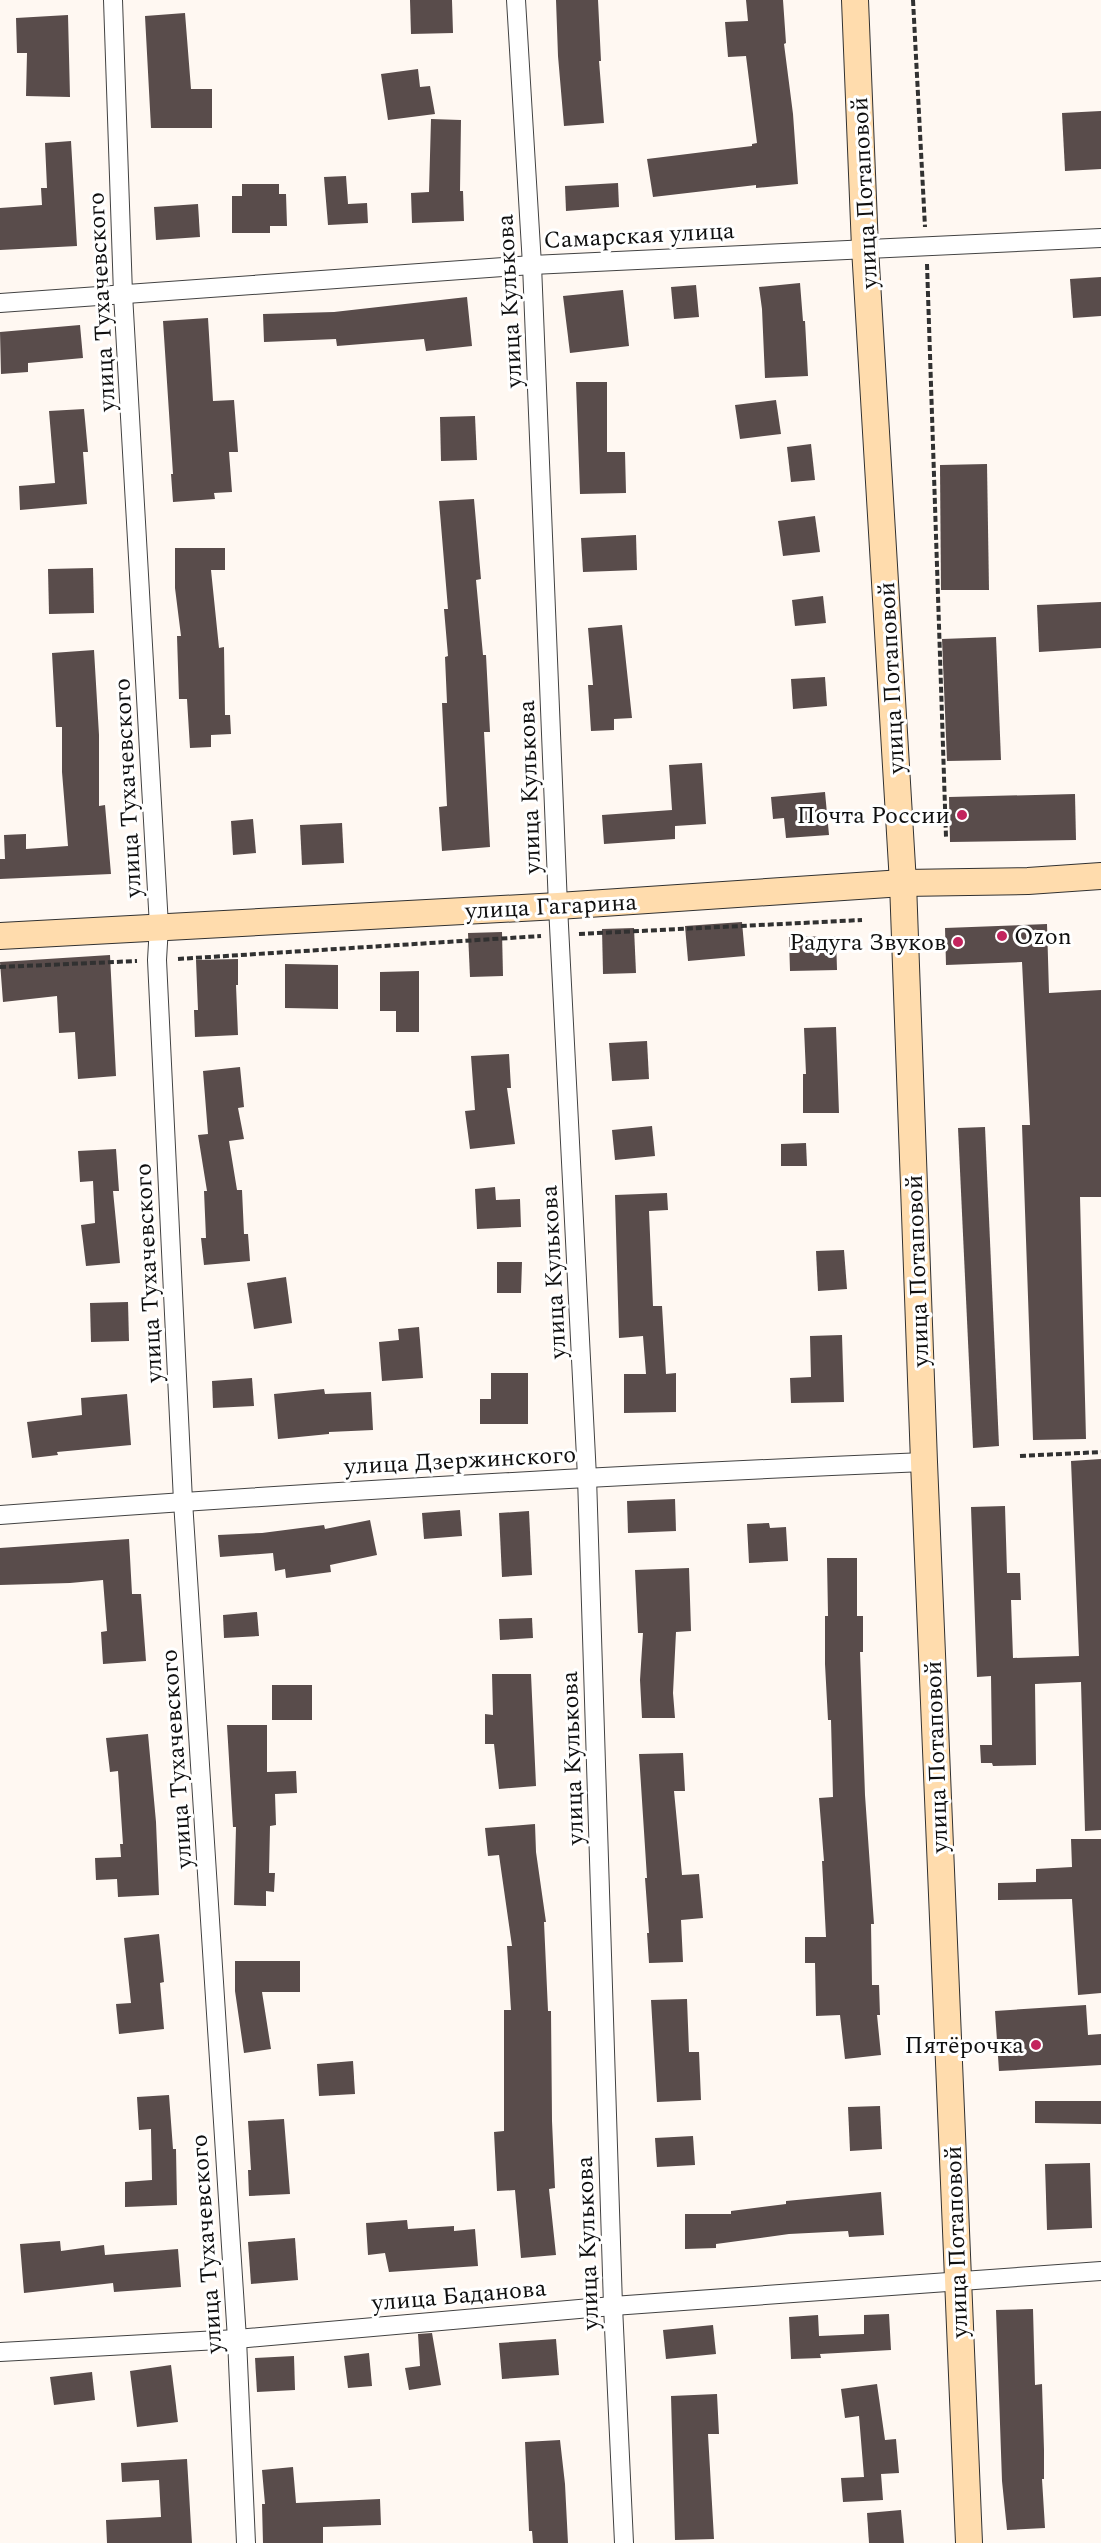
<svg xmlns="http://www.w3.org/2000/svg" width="1101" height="2543" viewBox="0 0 1101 2543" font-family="Spectral,serif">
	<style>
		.building { fill: #594c4b }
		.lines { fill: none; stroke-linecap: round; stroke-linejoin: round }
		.street-casing { stroke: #424242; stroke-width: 20 }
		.secondary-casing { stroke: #313131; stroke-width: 28 }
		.path { stroke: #313131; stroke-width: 4; stroke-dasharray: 6 3; stroke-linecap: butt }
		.street { stroke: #fff; stroke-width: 18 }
		.secondary { stroke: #ffdcad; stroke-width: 26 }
		.poi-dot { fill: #c3245d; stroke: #fff; stroke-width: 2 }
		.labels { text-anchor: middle; stroke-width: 6; stroke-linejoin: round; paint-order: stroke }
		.street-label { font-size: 24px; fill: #0f0f0f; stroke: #fff }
		.poi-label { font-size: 24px; fill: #0f0f0f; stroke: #fff; text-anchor: end }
	</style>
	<rect width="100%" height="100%" fill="#fff8f2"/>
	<g class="building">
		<polygon points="410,0 452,0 453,33 411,34"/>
		<polygon points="556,0 598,0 601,61 599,61 604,123 564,126 558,56"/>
		<polygon points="746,0 783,0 786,43 784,44 793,114 798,184 756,188 756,185 653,197 647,159 752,146 752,144 757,143 746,56 728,57 725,22 748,21"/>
		<polygon points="185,13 191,89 212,89 212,128 151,128 145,16"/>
		<polygon points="68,15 70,97 26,96 27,53 17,53 16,18"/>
		<polygon points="418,69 420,87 430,86 435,114 388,120 381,74"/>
		<polygon points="1101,111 1101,169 1065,171 1062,113"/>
		<polygon points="431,119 461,120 460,191 463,191 464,221 412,223 411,193 429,192"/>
		<polygon points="71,141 77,246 0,250 0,208 42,205 41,188 47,188 45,143"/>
		<polygon points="346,176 348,204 367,203 368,223 328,225 324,177"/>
		<polygon points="618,183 619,207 566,211 565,186"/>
		<polygon points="242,184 279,184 279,194 286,194 287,226 270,226 270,233 232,233 232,196 242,196"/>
		<polygon points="198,204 200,237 156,240 154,207"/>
		<polygon points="1101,277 1101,316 1073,318 1070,279"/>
		<polygon points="800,283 803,321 805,321 808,376 765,378 762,309 759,287"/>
		<polygon points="696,285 699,317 674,319 671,287"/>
		<polygon points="623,290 629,346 570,353 563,296"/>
		<polygon points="467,297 472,346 426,351 424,339 337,346 336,339 264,342 263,314 334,312"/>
		<polygon points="208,318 213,401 234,400 238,452 229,452 232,492 214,493 215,499 173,502 171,474 173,474 163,321"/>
		<polygon points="80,325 83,358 28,363 28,372 1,374 0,332"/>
		<polygon points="576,382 607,382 607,452 625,452 626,493 580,494"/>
		<polygon points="776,400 781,434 740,439 735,405"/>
		<polygon points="84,409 88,452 83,452 87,504 20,510 19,486 55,483 49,411"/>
		<polygon points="475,416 477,460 441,461 440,417"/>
		<polygon points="811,444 815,480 791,482 787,447"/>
		<polygon points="987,464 989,590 941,590 940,465"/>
		<polygon points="474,499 481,579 476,580 483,655 486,655 490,732 484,732 490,847 442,851 439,807 447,806 442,703 447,703 445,657 448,656 444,609 448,609 439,501"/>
		<polygon points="815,516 820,552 783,556 778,521"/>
		<polygon points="636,535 637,570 583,572 581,538"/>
		<polygon points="175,548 225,548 225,570 211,570 219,648 224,647 225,715 230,715 231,734 211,735 211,747 190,748 187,699 179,699 177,636 181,636 175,588"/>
		<polygon points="93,568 94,613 49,614 48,569"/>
		<polygon points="823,596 826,623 795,626 792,600"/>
		<polygon points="1101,602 1101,648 1039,652 1037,605"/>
		<polygon points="622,625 632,718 614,719 614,730 591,731 588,685 593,685 588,628"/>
		<polygon points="996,637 1001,760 947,761 942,639"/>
		<polygon points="94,650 99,735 99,806 105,805 111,874 0,879 0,859 5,859 4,835 26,834 26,849 68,846 62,772 62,727 56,727 52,653"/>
		<polygon points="825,677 827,706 793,709 791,679"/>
		<polygon points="702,763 706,824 675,826 675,839 604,844 602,815 672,810 669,765"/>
		<polygon points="825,792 829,835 786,838 784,818 773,819 771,797"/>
		<polygon points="1075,794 1076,840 950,842 949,797"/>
		<polygon points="253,819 256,853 233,855 231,821"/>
		<polygon points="342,823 344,863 302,865 300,825"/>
		<polygon points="742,922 745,956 688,961 685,926"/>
		<polygon points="1047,924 1049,993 1101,990 1101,1197 1080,1197 1086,1439 1033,1440 1022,1125 1030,1125 1022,962 946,965 945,928"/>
		<polygon points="634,928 636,973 603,974 602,929"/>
		<polygon points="502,932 503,976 470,977 468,933"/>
		<polygon points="836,936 837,970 790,971 789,937"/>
		<polygon points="110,955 116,1076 78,1079 75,1032 59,1033 57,996 3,1002 0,962"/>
		<polygon points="238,959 238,985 236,985 238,1035 195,1037 194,1010 198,1010 196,960"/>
		<polygon points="285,964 338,965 338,1009 285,1008"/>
		<polygon points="419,971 419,1032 396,1032 396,1011 380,1011 380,972"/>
		<polygon points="836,1027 839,1113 803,1113 803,1074 806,1074 804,1028"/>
		<polygon points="647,1041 649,1079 612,1081 609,1043"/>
		<polygon points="509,1054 511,1088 507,1088 515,1144 470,1149 465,1111 475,1110 471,1056"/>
		<polygon points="240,1067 244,1107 238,1108 244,1139 229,1141 237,1190 242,1190 244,1234 248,1234 250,1261 204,1265 201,1238 206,1238 204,1191 207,1191 198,1135 208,1134 203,1071"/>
		<polygon points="652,1126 655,1156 615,1160 612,1130"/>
		<polygon points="985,1127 999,1446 973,1448 958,1128"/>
		<polygon points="806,1143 807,1166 781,1166 781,1144"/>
		<polygon points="116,1149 119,1191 113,1191 120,1263 86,1266 81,1225 95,1223 93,1181 80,1182 78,1151"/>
		<polygon points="495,1187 496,1200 520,1199 521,1227 477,1229 475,1189"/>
		<polygon points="667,1193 668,1210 649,1211 653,1306 662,1306 666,1374 676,1373 676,1412 624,1413 624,1374 646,1374 643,1336 619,1338 615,1195"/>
		<polygon points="844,1250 847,1289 818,1291 816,1251"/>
		<polygon points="497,1262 522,1262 521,1293 497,1293"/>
		<polygon points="286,1277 292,1323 254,1329 247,1283"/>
		<polygon points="128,1302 129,1341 91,1342 90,1303"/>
		<polygon points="419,1327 423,1378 382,1381 379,1342 399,1340 398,1329"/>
		<polygon points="842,1335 844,1402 791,1403 790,1378 811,1377 810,1336"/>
		<polygon points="491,1373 528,1373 528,1424 480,1424 480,1399 491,1399"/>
		<polygon points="252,1378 254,1406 213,1408 212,1381"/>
		<polygon points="324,1389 325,1394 371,1392 373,1430 329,1432 329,1434 278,1439 274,1394"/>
		<polygon points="127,1394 131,1445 57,1452 58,1455 32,1458 27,1422 82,1415 81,1398"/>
		<polygon points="1101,1459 1101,1830 1085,1831 1081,1682 1035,1684 1036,1765 993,1766 992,1763 981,1763 980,1745 992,1745 991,1676 977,1677 971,1507 1005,1506 1007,1573 1020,1573 1021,1600 1011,1600 1013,1658 1079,1656 1071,1461"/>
		<polygon points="675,1499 676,1531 628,1533 627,1501"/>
		<polygon points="460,1510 462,1536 424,1539 422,1513"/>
		<polygon points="529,1511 532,1575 502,1577 499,1513"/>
		<polygon points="370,1520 377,1555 330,1565 331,1572 286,1578 285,1569 275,1571 273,1553 220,1557 218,1535 262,1533 324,1525 325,1529"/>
		<polygon points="769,1523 770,1528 786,1527 788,1561 749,1563 747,1524"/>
		<polygon points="129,1539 132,1594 141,1594 146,1661 103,1664 101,1632 107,1631 103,1580 70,1583 0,1585 0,1548"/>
		<polygon points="827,1558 857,1558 857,1616 863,1616 863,1652 860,1652 865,1795 874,1924 871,1924 872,1985 879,1985 880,2015 877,2015 881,2055 845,2059 840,2015 816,2016 815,1963 805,1963 805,1937 826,1937 822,1861 824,1861 819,1798 833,1797 831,1720 828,1720 825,1664 825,1616 828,1616"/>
		<polygon points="689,1568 691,1631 676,1632 673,1693 675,1718 642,1718 640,1680 643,1633 638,1633 635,1570"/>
		<polygon points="257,1612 259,1636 224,1638 223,1615"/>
		<polygon points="532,1618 533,1638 500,1640 499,1619"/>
		<polygon points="492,1674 531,1674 536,1786 499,1789 494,1744 485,1744 485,1714 493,1715"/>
		<rect x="272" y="1685" width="40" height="35"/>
		<polygon points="227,1725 267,1725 267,1772 296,1771 297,1793 275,1794 276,1825 270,1826 269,1873 275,1873 274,1892 266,1891 266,1906 234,1905 236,1827 233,1827"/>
		<polygon points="148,1734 156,1822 159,1895 118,1897 117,1879 96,1880 95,1858 121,1857 120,1844 123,1844 118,1771 110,1772 106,1738"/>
		<polygon points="683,1753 685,1791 674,1791 682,1875 699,1874 703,1918 681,1920 683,1962 649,1963 647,1933 649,1933 645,1878 647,1878 639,1754"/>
		<polygon points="535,1824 536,1852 546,1922 544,1922 548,2011 551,2011 552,2121 555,2188 549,2189 556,2255 521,2258 515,2190 497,2191 494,2132 504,2131 504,2010 511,2010 507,1946 512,1946 499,1855 488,1856 485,1828"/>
		<polygon points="1071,1839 1101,1839 1101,1993 1078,1995 1072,1899 998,1900 998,1883 1036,1882 1036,1869 1072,1867"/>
		<polygon points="159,1934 164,1982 160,1983 164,2029 119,2034 116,2004 131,2003 124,1938"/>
		<polygon points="235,1961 300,1961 300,1992 262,1992 271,2049 244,2053 235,1991"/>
		<polygon points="687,1999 689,2052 699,2052 701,2100 657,2102 651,2000"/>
		<polygon points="1086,2005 1088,2035 1101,2034 1101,2065 999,2071 995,2011"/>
		<polygon points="353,2061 355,2094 319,2096 317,2064"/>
		<polygon points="169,2095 173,2149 176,2149 177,2205 125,2207 125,2182 152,2180 151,2129 139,2130 137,2097"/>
		<polygon points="1035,2101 1101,2101 1101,2124 1035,2123"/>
		<polygon points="880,2106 882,2149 850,2151 848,2107"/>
		<polygon points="284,2119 290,2194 249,2196 248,2170 251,2170 248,2121"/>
		<polygon points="693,2136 695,2165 657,2167 655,2138"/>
		<polygon points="1090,2163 1092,2228 1047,2230 1045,2164"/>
		<polygon points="881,2192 884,2235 849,2237 848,2231 789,2234 716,2244 716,2248 685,2249 685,2214 731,2214 731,2211 786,2204 786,2201"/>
		<polygon points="407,2220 408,2229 454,2226 454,2231 475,2229 478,2266 389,2272 385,2253 368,2255 366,2223"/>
		<polygon points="295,2238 298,2280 251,2284 248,2242"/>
		<polygon points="60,2241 61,2251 104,2245 105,2255 178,2249 181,2287 114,2292 113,2283 24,2293 20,2244"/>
		<polygon points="1033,2309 1035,2385 1042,2384 1044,2450 1044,2479 1042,2479 1045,2528 1007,2530 1002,2481 996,2310"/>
		<polygon points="889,2314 891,2350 820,2354 821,2358 791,2359 789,2317 818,2315 819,2336 864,2334 864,2315"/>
		<polygon points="713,2325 716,2354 666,2359 663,2330"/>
		<polygon points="432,2333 441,2385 409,2390 405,2368 420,2366 418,2334"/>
		<polygon points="556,2339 559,2375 502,2379 499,2343"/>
		<polygon points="369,2353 372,2386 348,2388 344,2356"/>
		<polygon points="294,2356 295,2390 257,2392 255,2358"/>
		<polygon points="171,2365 178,2422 137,2427 130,2371"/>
		<polygon points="92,2372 95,2400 54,2405 50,2377"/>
		<polygon points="877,2384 885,2440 896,2439 899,2473 881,2474 883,2500 843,2502 841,2478 864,2477 859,2416 845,2418 841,2389"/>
		<polygon points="717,2394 719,2434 708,2434 714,2539 675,2540 671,2396"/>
		<polygon points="560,2440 565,2484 568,2543 533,2543 532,2531 529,2531 525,2442"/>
		<polygon points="187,2459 192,2543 107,2543 106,2520 161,2517 159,2480 122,2482 121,2463"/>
		<polygon points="293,2467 296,2503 380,2499 381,2525 323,2527 323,2543 263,2543 262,2504 265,2504 262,2470"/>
		<polygon points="901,2510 904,2543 869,2543 867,2513"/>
	</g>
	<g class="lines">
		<defs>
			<g id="street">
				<polyline points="113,0 123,294 159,926 157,960 183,1501 237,2339 246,2543"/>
				<polyline points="516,0 532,265 558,906 587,1477 613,2306 624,2543"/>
				<polyline points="0,303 532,265 1101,238"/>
				<path d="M0 1515C308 1492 616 1475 924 1462"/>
				<polyline points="0,2352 237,2339 613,2306 1101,2271"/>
			</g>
			<g id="secondary">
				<polyline points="855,0 865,248 903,883 924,1462 969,2543"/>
				<polyline points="0,936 558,906 903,883 1028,881 1101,876"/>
			</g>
		</defs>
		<use href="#street" class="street-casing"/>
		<use href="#secondary" class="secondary-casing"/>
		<g class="path">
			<polyline points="913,0 925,227"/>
			<polyline points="927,264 946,837"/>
			<polyline points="579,934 862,920"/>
			<polyline points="178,959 541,936"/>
			<polyline points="0,967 137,961"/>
			<polyline points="1020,1456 1101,1452"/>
		</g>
		<use href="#street" class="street"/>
		<use href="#secondary" class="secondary"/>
	</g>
	<g class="poi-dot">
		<circle cx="962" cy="815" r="6"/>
		<circle cx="1002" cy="936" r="6"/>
		<circle cx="958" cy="942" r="6"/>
		<circle cx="1036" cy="2045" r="6"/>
	</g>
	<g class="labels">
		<g class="street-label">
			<text transform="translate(864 193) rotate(-93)" y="8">улица Потаповой</text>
			<text transform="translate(639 235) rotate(-3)" y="8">Самарская улица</text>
			<text transform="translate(509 301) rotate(-93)" y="8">улица Кулькова</text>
			<text transform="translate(101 302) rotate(-93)" y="8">улица Тухачевского</text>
			<text transform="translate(891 678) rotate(-93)" y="8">улица Потаповой</text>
			<text transform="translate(529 787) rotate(-92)" y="8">улица Кулькова</text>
			<text transform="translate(127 788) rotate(-93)" y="8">улица Тухачевского</text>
			<text transform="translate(551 906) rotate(-3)" y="8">улица Гагарина</text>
			<text transform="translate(917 1271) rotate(-92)" y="8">улица Потаповой</text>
			<text transform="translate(553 1272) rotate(-93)" y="8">улица Кулькова</text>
			<text transform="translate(148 1273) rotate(-93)" y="8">улица Тухачевского</text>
			<text transform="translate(460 1460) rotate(-3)" y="8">улица Дзержинского</text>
			<text transform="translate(936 1757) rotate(-92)" y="8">улица Потаповой</text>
			<text transform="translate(572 1758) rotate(-92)" y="8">улица Кулькова</text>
			<text transform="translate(176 1759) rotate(-94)" y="8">улица Тухачевского</text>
			<text transform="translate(956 2242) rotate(-92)" y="8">улица Потаповой</text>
			<text transform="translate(587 2243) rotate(-92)" y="8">улица Кулькова</text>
			<text transform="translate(206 2244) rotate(-94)" y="8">улица Тухачевского</text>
			<text transform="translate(459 2295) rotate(-5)" y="8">улица Баданова</text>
		</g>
		<g class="poi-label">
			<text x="950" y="823">Почта России</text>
			<text x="1014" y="944" text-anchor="start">Ozon</text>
			<text x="946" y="950">Радуга Звуков</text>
			<text x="1024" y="2053">Пятёрочка</text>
		</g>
	</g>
</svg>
